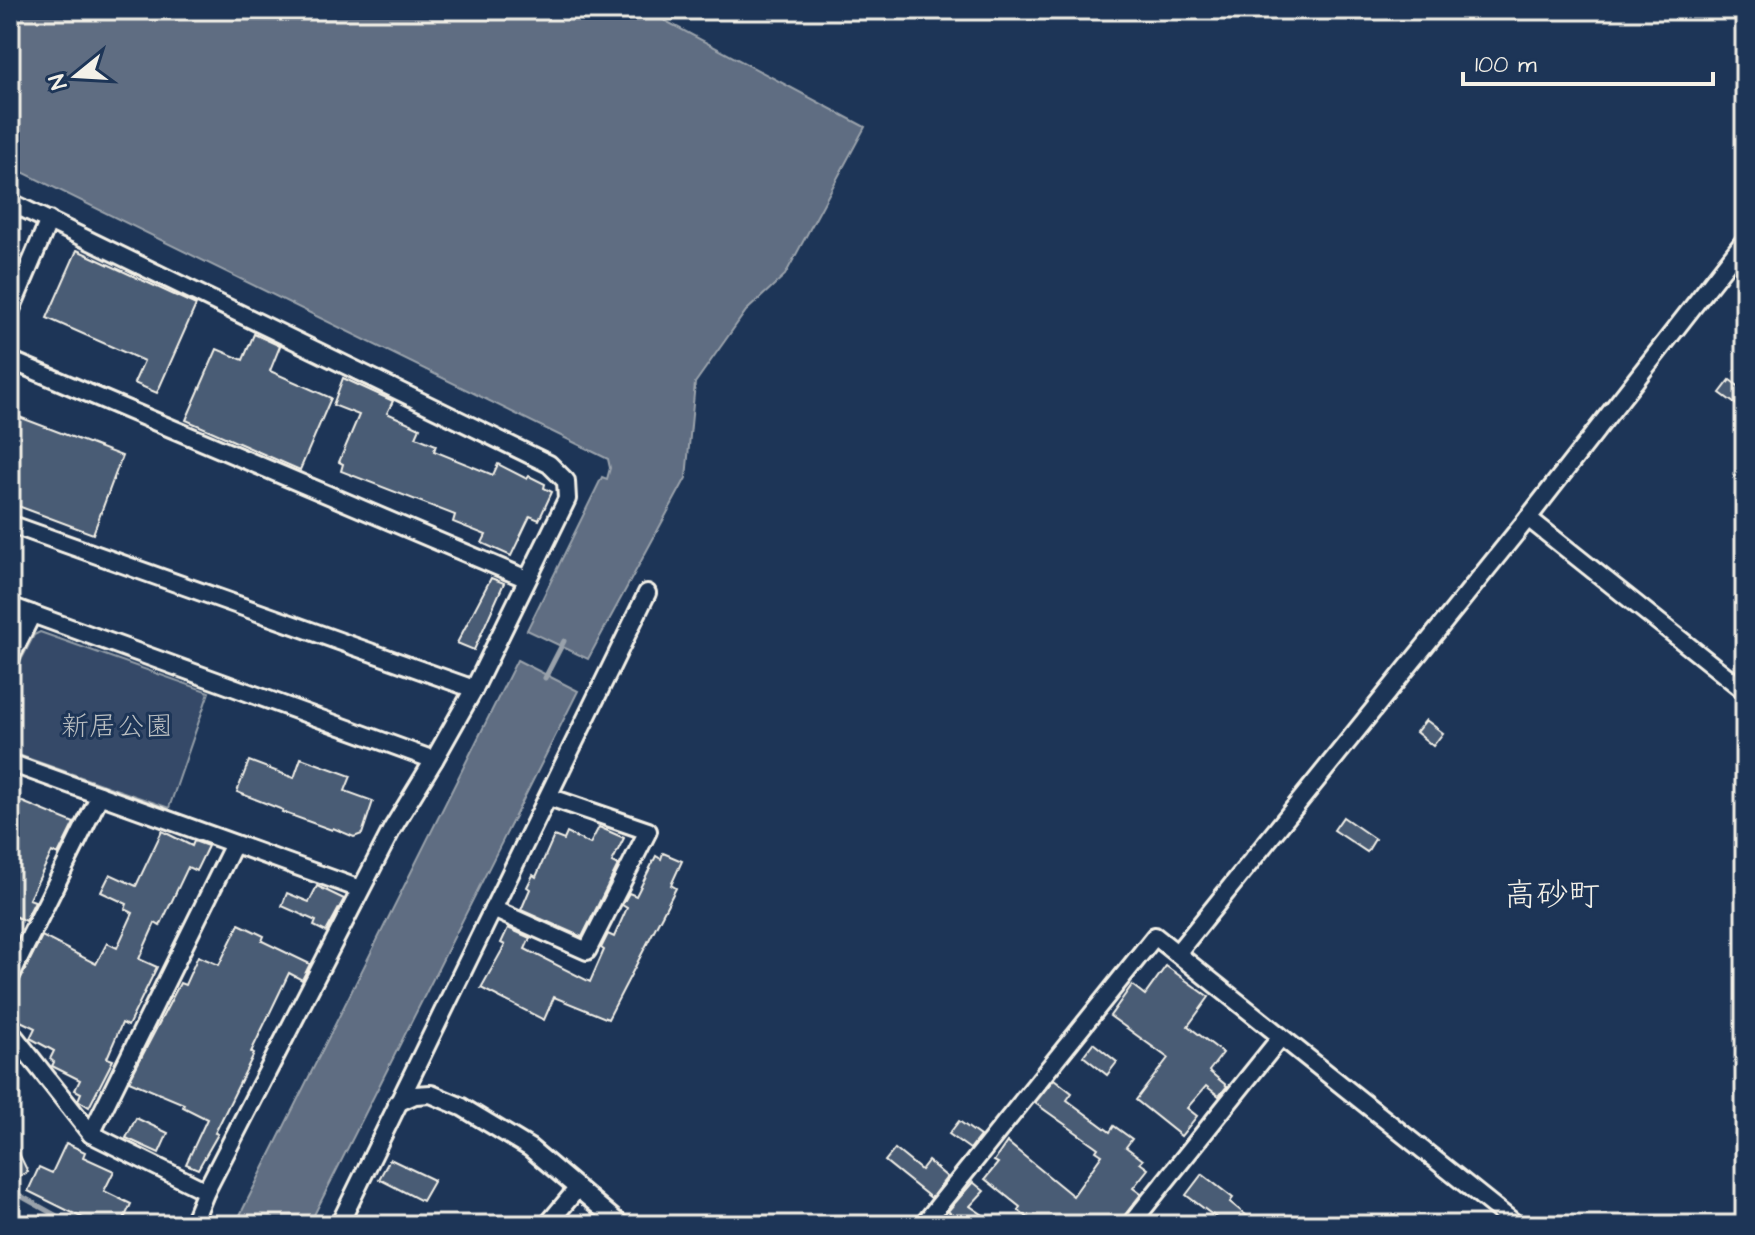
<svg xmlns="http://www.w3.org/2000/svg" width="1755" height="1235" viewBox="0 0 1755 1235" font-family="'Architects Daughter','Klee One',sans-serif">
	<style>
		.green { fill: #354a67; stroke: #949ea8; stroke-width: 2 }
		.water { fill: #5e6d82; stroke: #9aa2ab; stroke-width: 2 }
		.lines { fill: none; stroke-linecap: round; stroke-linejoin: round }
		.stream { stroke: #9aa2ab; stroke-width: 5 }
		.building { fill: #485b74; stroke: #f4f1e8; stroke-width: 2 }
		.minor-casing { stroke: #f4f1e8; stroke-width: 22 }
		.minor { stroke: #1d3557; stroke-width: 16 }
		.labels { text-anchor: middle; stroke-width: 6; stroke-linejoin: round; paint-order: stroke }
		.park-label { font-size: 28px; fill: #bbbfc1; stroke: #1d3557 }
		.quarter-label { font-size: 32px; fill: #f4f1e8; stroke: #1d3557 }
	</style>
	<rect width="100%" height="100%" fill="#1d3557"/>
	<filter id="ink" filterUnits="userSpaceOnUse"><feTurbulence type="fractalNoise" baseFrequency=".0125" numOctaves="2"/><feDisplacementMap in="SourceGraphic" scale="16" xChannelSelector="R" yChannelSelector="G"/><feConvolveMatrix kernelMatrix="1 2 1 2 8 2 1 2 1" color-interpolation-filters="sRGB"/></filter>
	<g filter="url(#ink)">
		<polygon class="green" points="40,632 209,692 169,808 10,752 10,682 34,635"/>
		<g class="water">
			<polygon points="10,10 645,10 865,127 785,275 746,311 695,383 686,478 588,659 527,630 602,477 607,479 610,468 608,459 10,166"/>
			<polygon points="517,660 578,691 309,1225 235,1225"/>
		</g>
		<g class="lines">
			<g class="stream">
				<polyline points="545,678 564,641"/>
				<polyline points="10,1190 73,1225"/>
			</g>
		</g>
		<g class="building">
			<polygon points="77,250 196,305 157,393 134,383 144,361 47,318"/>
			<polygon points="254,334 280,346 270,371 331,398 300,470 186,420 217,349 243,360"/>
			<polygon points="343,378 393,401 387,413 420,428 416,437 436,445 434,451 493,475 498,464 527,479 529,476 545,484 544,488 552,492 539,520 530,516 511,556 482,543 486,535 453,522 455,515 341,471 343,464 339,462 359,415 333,405"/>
			<polygon points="1730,380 1745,391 1745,411 1720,393"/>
			<polygon points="14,415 122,456 93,534 10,503 10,425"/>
			<polygon points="491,578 504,583 474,650 457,643"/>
			<polygon points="1426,720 1443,733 1433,746 1416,732"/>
			<polygon points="301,758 351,776 345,791 373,801 362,834 354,837 333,828 332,830 282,812 283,810 237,792 249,761 294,778"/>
			<polygon points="20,801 74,823 58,855 52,852 29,899 35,901 25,921 10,914 10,821"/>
			<polygon points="1343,817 1375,839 1367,852 1334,830"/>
			<polygon points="599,827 624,838 612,862 618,865 582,937 521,910 530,889 527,887 533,875 536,877 554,836 564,840 567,833 590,844"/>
			<polygon points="162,831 192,846 194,841 208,846 196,871 188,867 160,926 155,923 139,959 157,967 128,1026 122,1023 107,1058 113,1060 89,1107 78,1100 81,1093 75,1090 80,1080 52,1066 54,1062 50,1059 54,1051 30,1038 35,1028 10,1016 10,1000 42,936 96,964 107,943 117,948 133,913 125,909 127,904 101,892 110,874 136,886"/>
			<polygon points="663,853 682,861 671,885 676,888 608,1019 554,997 544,1020 481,988 505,945 501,943 508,928 530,938 525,949 590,982 604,950 601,948 608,934 614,937 627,908 622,905 629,893 636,896 656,856 661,859"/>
			<polygon points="317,886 344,899 326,932 314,926 316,921 282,906 287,893 309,902"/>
			<polygon points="239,924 264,936 262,941 310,964 302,980 289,973 251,1052 254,1054 215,1133 218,1134 198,1169 186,1164 207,1119 183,1107 184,1104 129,1081 180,983 185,985 198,956 219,965"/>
			<polygon points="1166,966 1209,997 1188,1026 1223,1053 1209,1071 1227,1086 1219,1096 1206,1086 1187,1108 1197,1116 1181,1136 1136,1100 1168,1058 1110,1016 1132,985 1145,995"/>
			<polygon points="1093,1043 1117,1062 1107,1075 1083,1056"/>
			<polygon points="1054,1079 1072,1093 1067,1100 1110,1132 1114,1126 1132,1139 1126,1147 1143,1160 1140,1163 1148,1169 1133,1188 1141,1194 1117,1225 1038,1225 1018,1210 1020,1207 985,1179 998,1163 994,1161 1007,1142 1073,1196 1102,1155 1096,1151 1098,1148 1035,1103"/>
			<polygon points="136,1118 168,1133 159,1153 126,1138"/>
			<polygon points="959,1121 980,1136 970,1149 949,1134"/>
			<polygon points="10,1135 28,1172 10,1181"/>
			<polygon points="66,1143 85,1152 83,1157 114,1171 104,1191 131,1204 121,1225 97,1225 28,1191 39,1167 52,1173"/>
			<polygon points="895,1149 921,1170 928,1161 947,1177 931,1198 885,1161"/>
			<polygon points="390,1159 434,1180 422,1201 379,1179"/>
			<polygon points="1202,1174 1233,1198 1230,1202 1258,1225 1226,1225 1186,1195"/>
			<polygon points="973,1182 984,1191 970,1206 998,1225 954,1225 947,1220 951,1214 948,1211"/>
		</g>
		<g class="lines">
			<defs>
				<g id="minor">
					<polyline points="10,202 549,464 566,481 567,499 474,689 434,760 392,829 206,1191 192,1225"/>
					<polyline points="10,312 49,220"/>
					<polyline points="10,360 527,579"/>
					<polyline points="1528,518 1745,691"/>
					<polyline points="10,524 474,689"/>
					<polyline points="10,606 434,760"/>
					<polyline points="10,658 32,614"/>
					<polyline points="10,763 360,889"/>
					<polyline points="493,909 587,951 648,831 549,797"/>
					<polyline points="1178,952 1528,518 1745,240"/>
					<polyline points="10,977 100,795"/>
					<polyline points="10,1031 91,1134 206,1191"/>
					<polyline points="397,1103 415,1095 431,1094 462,1107 530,1148 621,1225"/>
					<polyline points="91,1134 234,844"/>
					<polyline points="339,1225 647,593"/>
					<polyline points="547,1225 577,1189"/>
					<polyline points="923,1225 1155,936 1517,1225"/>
					<polyline points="1130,1225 1281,1037"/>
				</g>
			</defs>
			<use href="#minor" class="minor-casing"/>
			<use href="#minor" class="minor"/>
		</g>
	</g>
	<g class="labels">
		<g class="park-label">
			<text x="117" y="735">新居公園</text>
		</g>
		<g class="quarter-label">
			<text x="1552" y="905">高砂町</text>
		</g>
	</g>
	<rect width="1755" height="1235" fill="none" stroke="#1d3557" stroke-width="40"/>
	<rect x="20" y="20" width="1715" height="1195" fill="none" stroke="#f4f1e8" stroke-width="3" filter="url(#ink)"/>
	<g transform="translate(76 76) rotate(252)" stroke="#1d3557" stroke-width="6" paint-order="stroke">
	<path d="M0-6L14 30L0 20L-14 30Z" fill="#f4f1e8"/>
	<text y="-12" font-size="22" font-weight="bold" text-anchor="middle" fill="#f4f1e8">N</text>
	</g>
	<path d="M1463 72v12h250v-12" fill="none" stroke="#f4f1e8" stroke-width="4"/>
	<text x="1475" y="72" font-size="24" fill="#f4f1e8" stroke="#1d3557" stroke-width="6" paint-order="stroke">100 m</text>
</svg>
